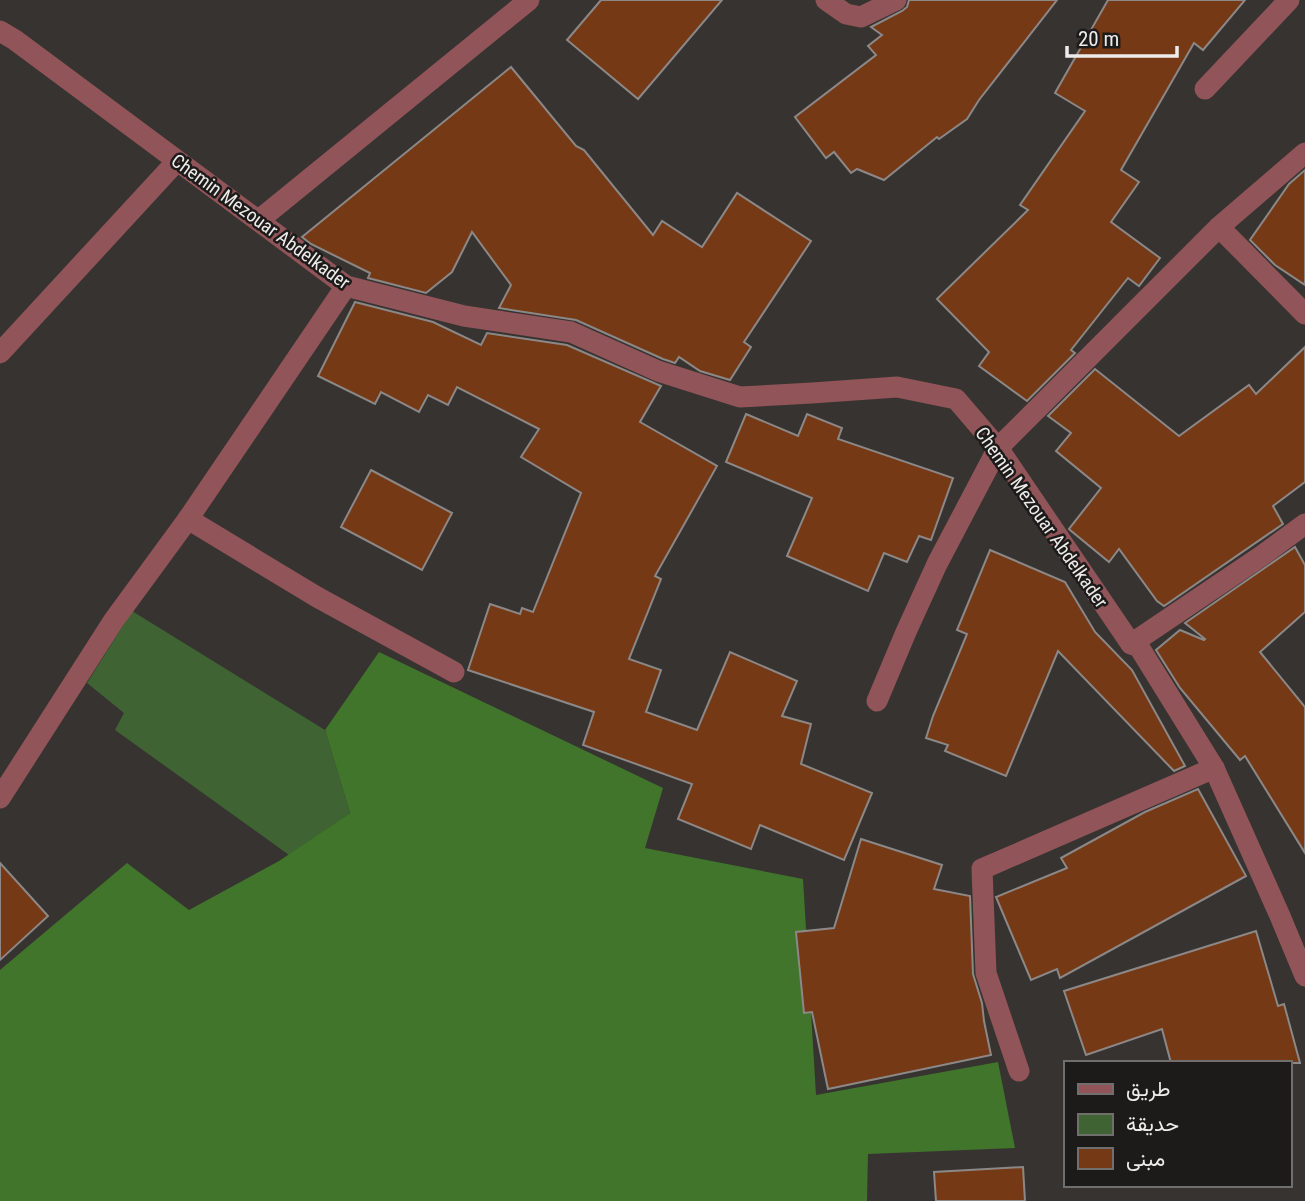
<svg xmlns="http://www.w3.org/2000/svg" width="1305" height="1201" viewBox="0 0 1305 1201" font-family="'Roboto Condensed',Vazirmatn,sans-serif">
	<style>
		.green { fill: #3f6332 }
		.forest { fill: #40752b }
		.building { fill: #753916; stroke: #8c8887; stroke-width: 2 }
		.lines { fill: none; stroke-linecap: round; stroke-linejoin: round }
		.minor { stroke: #915458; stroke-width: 21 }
		.labels { text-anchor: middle; stroke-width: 5; stroke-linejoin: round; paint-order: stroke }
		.street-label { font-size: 19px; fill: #eeeceb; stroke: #1c1b1a }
	</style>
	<rect width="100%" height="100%" fill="#363331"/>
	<polygon class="green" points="132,611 325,730 350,813 289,855 115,730 124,713 87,683"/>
	<polygon class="forest" points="379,652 663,788 645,848 803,879 816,1095 998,1062 1015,1148 868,1154 867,1201 0,1201 0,970 127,863 189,910 279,861 350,813 325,730"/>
	<g class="building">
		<polygon points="601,0 722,0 638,99 567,40"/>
		<polygon points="909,0 1057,0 979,100 967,119 939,139 937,137 884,180 857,169 851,173 834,152 826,158 795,117 876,55 868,46 882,35 871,27 902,11 907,7"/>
		<polygon points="1108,0 1245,0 1203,50 1194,43 1121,170 1139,182 1111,222 1160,258 1139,286 1128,278 1071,350 1075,353 1027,401 979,366 989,352 937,299 1028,210 1020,205 1085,111 1055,93"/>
		<polygon points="511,67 576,146 584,150 653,235 662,221 702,247 737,193 811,241 744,342 751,347 730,380 700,371 679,357 675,363 663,359 576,320 499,308 511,285 472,232 452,272 426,293 368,278 370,273 311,244 302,237"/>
		<polygon points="1305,170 1305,285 1275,265 1250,240 1289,184"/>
		<polygon points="355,302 433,322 481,345 487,333 567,345 661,386 640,422 717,466 655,576 661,579 629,659 661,670 646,712 697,730 730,652 797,681 782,716 811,724 801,764 872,793 844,860 760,825 751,849 678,819 692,784 583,745 594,712 468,670 490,604 520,614 522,608 533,612 581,493 521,457 539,429 457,387 448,405 428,395 419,412 381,392 375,404 318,376"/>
		<polygon points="1305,347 1305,482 1273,506 1283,524 1164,606 1157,601 1119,549 1109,562 1070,530 1069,529 1101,488 1056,451 1071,433 1048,416 1095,369 1179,436 1249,385 1256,394"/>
		<polygon points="746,414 798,436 807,414 842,428 838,439 953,478 931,540 919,536 907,562 884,553 868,591 787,556 812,498 726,462"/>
		<polygon points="371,470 452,513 422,570 341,527"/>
		<polygon points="1295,547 1305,565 1305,612 1260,652 1305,707 1305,853 1245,756 1240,760 1180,688 1156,650 1180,630 1204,640 1205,639 1185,623"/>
		<polygon points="990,550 1065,582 1095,632 1132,670 1185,766 1174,771 1058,651 1006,776 945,751 948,745 926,738 933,716 967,634 957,630"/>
		<polygon points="1198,789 1246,876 1060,978 1057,969 1031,980 996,897 1067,868 1061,858 1145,812"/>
		<polygon points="861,839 942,865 934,889 970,896 973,974 982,1003 984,1021 991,1055 828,1089 812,1012 804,1013 796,932 834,928"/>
		<polygon points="0,863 48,916 0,960"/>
		<polygon points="1256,931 1278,1006 1284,1004 1300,1063 1171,1063 1162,1029 1086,1055 1064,991"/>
		<polygon points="1023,1167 1025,1201 936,1201 934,1172"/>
	</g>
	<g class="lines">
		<g class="minor">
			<polyline points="826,0 846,14 861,17 896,0"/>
			<polyline points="0,31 15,40 346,286 464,316 571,332 658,371 740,397 812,393 897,387 956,399 998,448 1131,644 1139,647 1214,768 1280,916 1305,976"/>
			<polyline points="1205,89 1289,0"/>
			<polyline points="259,220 529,0"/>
			<polyline points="1219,227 1305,314"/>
			<polyline points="0,353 177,161"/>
			<polyline points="188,519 317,597 454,672"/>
			<polyline points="1131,644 1260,557 1305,524"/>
			<polyline points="877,701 906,632 937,564 998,448 1219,227 1305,153"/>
			<polyline points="0,798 114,620 188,519 346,286"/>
			<polyline points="1019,1071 986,973 982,869 1214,768"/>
		</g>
	</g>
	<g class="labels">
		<g class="street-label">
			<text transform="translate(261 221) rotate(36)" y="7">Chemin Mezouar Abdelkader</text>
			<text transform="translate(1042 517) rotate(55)" y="7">Chemin Mezouar Abdelkader</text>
		</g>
	</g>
	<rect x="1064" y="1061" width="228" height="126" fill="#1c1b1a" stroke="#706f6e" stroke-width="2"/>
	<rect x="1078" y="1084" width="35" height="10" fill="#915458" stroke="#706f6e" stroke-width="2"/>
	<text x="1126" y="1096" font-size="21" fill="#eeeceb">طريق</text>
	<rect x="1078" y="1114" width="35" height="21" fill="#3f6332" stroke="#706f6e" stroke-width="2"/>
	<text x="1126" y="1131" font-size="21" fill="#eeeceb">حديقة</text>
	<rect x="1078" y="1148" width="35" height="21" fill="#753916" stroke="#706f6e" stroke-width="2"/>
	<text x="1126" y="1166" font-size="21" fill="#eeeceb">مبنى</text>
	<path d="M1067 46v10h110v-10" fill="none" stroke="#eeeceb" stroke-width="3.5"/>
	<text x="1078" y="46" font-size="21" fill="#eeeceb" stroke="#1c1b1a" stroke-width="5" paint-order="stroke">20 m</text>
</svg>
